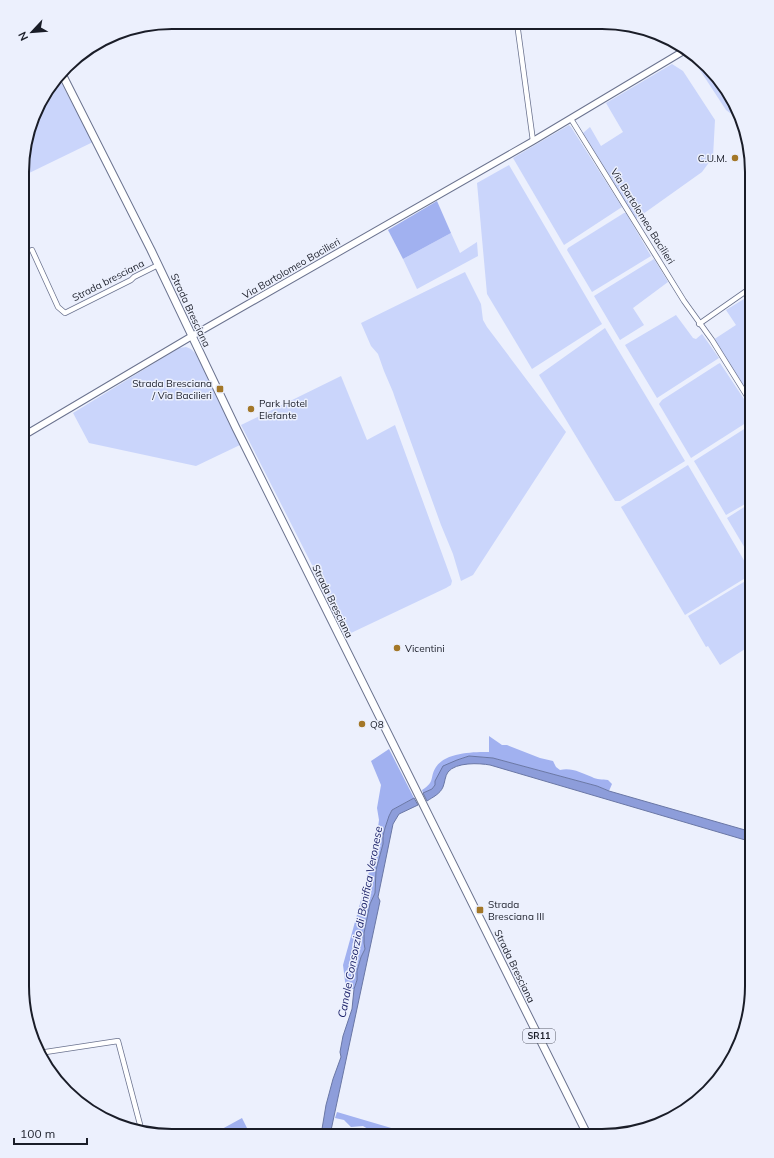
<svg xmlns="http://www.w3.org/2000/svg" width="774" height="1158" viewBox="0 0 774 1158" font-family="Mulish,sans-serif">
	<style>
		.green { fill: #cad5fb }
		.forest { fill: #a1b1f0 }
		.water { fill: #8d9dda; stroke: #6a77a5 }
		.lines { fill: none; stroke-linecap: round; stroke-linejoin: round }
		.street-casing { stroke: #6b738f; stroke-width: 6 }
		.secondary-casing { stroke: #6b738f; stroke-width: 8 }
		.primary-casing { stroke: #6b738f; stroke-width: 9 }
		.street { stroke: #fff; stroke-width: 4.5 }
		.secondary { stroke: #fff; stroke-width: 6 }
		.primary { stroke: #fff; stroke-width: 7 }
		.poi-dot { fill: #a37728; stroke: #ecf0fd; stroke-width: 1.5 }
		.labels { text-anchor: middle; stroke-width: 3; stroke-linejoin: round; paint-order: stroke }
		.shield { fill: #ecf0fd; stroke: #595c68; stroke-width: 1 }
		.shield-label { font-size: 9px; font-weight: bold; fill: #1a1d28 }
		.poi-label { font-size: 10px; fill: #1a1d28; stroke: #ecf0fd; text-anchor: start }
		.street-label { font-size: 10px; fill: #1a1d28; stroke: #ecf0fd }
		.water-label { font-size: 11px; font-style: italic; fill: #1e246b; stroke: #ecf0fd }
		.rim { fill: none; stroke: #1a1d28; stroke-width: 2 }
	</style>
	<rect width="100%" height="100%" fill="#ecf0fd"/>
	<g class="green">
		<polygon points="693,53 721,81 741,116 730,113 726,110 694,61"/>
		<polygon points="672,64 683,71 715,120 713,157 702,172 636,219 583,133 590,127 601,146 623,132 606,103"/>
		<polygon points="59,79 93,142 23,176 23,152 42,97 56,80"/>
		<polygon points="569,125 571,127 622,207 564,245 513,158"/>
		<polygon points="509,165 602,324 532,369 487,294 477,183"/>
		<polygon points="624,213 626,213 651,256 592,292 567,250 568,248"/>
		<polygon points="451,233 460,253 477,242 478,256 417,289 403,259"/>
		<polygon points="654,259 668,282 633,308 644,325 620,340 594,296"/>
		<polygon points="465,272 481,304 483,320 487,327 566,432 473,575 461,581 453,554 441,525 395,398 393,392 384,371 378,354 371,346 361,323"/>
		<polygon points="752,294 752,402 713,340 736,325 726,310"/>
		<polygon points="676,315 693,338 696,339 702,334 719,358 657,398 625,345"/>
		<polygon points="605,328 685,461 620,501 615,501 539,375"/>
		<polygon points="186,347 191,349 196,354 240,445 196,466 89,443 73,413 179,348"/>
		<polygon points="720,363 752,411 752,419 691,458 659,404 662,400 718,364"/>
		<polygon points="341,376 367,440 395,425 452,581 451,585 446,588 351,633 347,632 345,630 241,425"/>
		<polygon points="752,424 752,500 726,515 694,461"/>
		<polygon points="688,465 752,574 685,615 621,507"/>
		<polygon points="752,502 752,560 727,518"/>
		<polygon points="752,577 752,639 745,649 720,665 708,646 706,647 688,616"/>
	</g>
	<g class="forest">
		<polygon points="437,201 451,233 403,259 388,230"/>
		<path d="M489 736 502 745H507L540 758 553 761 556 767 560 770C571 767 582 773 592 777 597 780 602 779 608 780L612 784 609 791 597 786 493 758 469 756 457 760 432 789 423 793 422 790C436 781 429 778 436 767 446 752 474 752 489 752Z"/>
		<polygon points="389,749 414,798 392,810 389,817 383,836 383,844 376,870 375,893 370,904 364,943 365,949 361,957 357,971 357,980 354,989 346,989 343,965 375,850 379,820 377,808 381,785 371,761"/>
		<polygon points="337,1112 415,1135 378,1135 363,1126 351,1127 344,1120 335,1118"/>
		<polygon points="242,1118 250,1134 252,1135 211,1135"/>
	</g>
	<g class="water">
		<path d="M469 756 493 758 597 786 609 791 752 832V842L490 765C479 763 456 762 448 772 445 776 445 782 443 787 440 794 433 797 427 801L423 793 432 789 435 785V781L443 766 457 760Z"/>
		<polygon points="414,798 418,805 399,814 393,824 378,897 380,901 330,1135 321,1135 326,1105 333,1079 341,1057 340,1052 343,1036 352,1009 354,989 357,980 357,971 361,957 365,949 364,943 364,933 370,904 375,893 376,870 383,844 383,836 385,828 389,816 392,810"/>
	</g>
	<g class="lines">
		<defs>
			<g id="street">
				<polyline points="517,23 533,141"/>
				<polyline points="571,119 684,301 712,340 752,404"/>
				<polyline points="32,250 58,307 65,313 131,280 134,277 158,265"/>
				<polyline points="699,324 752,287"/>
				<polyline points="39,1053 118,1041 142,1132"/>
			</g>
			<polyline id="secondary" points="23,436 192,336 533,141 687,49"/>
			<polyline id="primary" points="62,74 151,250 236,428 588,1136"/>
		</defs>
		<use href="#street" class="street-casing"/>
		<use href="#secondary" class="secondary-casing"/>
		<use href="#primary" class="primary-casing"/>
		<use href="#street" class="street"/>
		<use href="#secondary" class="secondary"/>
		<use href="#primary" class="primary"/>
	</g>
	<g class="poi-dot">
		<circle cx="735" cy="158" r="4"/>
		<rect x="216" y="385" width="8" height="8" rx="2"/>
		<circle cx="251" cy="409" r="4"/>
		<circle cx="397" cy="648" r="4"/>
		<circle cx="362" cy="724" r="4"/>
		<rect x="476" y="906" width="8" height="8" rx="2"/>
	</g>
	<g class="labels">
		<rect class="shield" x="523" y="1029" width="32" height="14" rx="3"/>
		<g class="shield-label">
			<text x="539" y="1039">SR11</text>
		</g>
		<g class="poi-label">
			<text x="727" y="162" text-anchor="end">C.U.M.</text>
			<text x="212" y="387" text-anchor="end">Strada Bresciana<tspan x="212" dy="12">/ Via Bacilieri</tspan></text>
			<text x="259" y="407">Park Hotel<tspan x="259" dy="12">Elefante</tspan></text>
			<text x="405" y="652">Vicentini</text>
			<text x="370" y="728">Q8</text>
			<text x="488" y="908">Strada<tspan x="488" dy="12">Bresciana III</tspan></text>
		</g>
		<g class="street-label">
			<text transform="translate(643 216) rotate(58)" y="4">Via Bartolomeo Bacilieri</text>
			<text transform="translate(291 268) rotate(-30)" y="4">Via Bartolomeo Bacilieri</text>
			<text transform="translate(108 280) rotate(-27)" y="4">Strada bresciana</text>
			<text transform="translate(191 310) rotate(65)" y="4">Strada Bresciana</text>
			<text transform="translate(333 601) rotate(64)" y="4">Strada Bresciana</text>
			<text transform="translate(515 966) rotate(64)" y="4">Strada Bresciana</text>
		</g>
		<g class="water-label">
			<text transform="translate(360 922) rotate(-79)" y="4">Canale Consorzio di Bonifica Veronese</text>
		</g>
	</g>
	<path d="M0 0H774V1158H0ZM172 29H602A143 143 0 0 1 745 172V986A143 143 0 0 1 602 1129H172A143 143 0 0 1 29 986V172A143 143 0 0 1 172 29Z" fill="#ecf0fd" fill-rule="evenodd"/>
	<path class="rim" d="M172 29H602A143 143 0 0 1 745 172V986A143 143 0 0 1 602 1129H172A143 143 0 0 1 29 986V172A143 143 0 0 1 172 29Z"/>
	<g transform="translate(32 32) rotate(244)" stroke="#ecf0fd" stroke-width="3" paint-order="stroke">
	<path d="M0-3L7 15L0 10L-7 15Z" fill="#1a1d28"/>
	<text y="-6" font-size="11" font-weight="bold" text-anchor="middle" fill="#1a1d28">N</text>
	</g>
	<path d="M14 1138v6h73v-6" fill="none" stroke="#1a1d28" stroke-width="2"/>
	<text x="20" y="1138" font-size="12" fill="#1a1d28" stroke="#ecf0fd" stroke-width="3" paint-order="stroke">100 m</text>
</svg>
